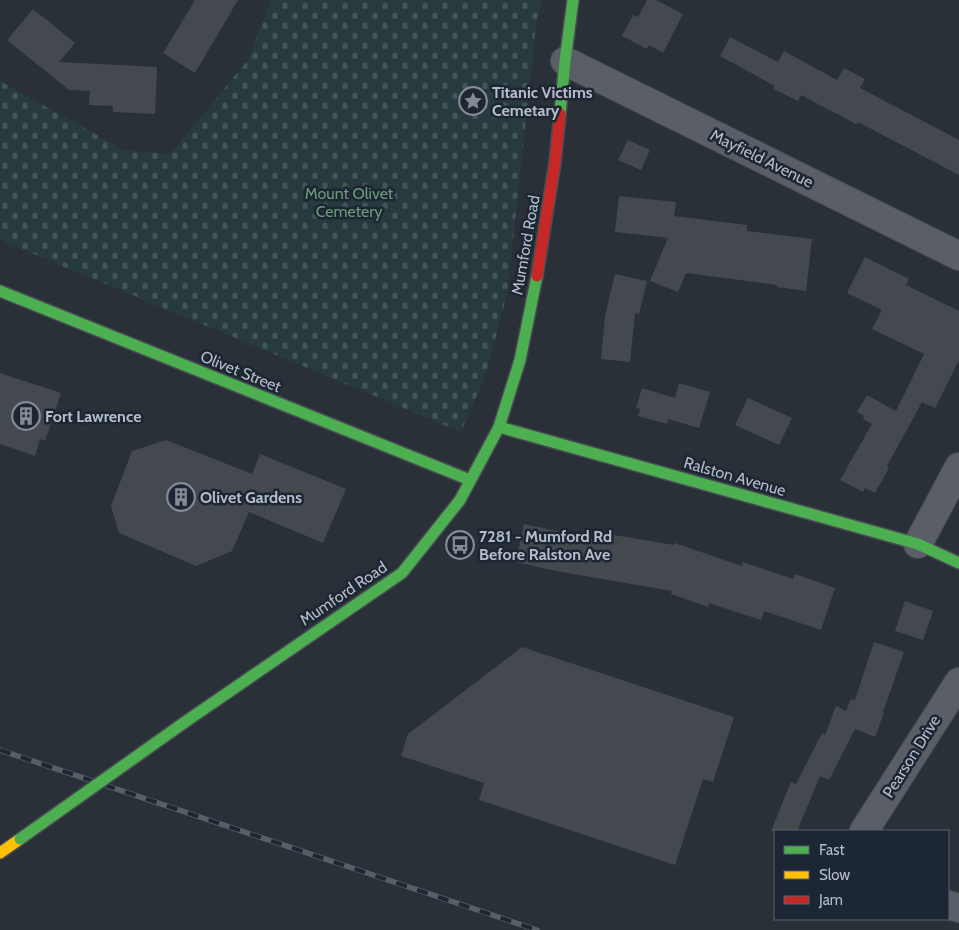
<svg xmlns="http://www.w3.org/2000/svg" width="959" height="930" viewBox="0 0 959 930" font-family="Cabin,sans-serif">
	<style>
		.cemetery { fill: url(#cemetery-stones) }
		.building { fill: #444950 }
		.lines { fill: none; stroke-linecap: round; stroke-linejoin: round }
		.street-casing { stroke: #484c53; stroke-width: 30 }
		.fast-casing { stroke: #484c53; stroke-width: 14 }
		.slow-casing { stroke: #484c53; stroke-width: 14 }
		.jam-casing { stroke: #484c53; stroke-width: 14 }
		.street { stroke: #5a5e66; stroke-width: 28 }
		.fast { stroke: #4caf50; stroke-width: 11 }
		.slow { stroke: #ffc107; stroke-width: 11 }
		.jam { stroke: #c62828; stroke-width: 11 }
		.rail-casing { stroke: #595d64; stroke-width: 5.5 }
		.rail { stroke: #1d2633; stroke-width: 4; stroke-dasharray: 11; stroke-linecap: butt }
		.fast-bridge-casing { stroke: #484c53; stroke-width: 14; stroke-linecap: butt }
		.fast-bridge { stroke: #4caf50; stroke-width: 11 }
		.labels { text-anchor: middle; stroke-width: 5; stroke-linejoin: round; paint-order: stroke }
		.poi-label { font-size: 16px; font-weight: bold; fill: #b4bcc9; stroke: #1d2633; text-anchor: start }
		.street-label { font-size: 16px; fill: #b4bcc9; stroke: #1d2633 }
		.park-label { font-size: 16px; fill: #6b9a76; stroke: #1d2633 }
	</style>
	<defs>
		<pattern id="cemetery-stones" width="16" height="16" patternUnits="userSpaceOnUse" patternTransform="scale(1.25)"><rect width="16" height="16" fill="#273a3e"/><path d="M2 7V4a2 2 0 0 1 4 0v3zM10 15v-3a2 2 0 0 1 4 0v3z" fill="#445559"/></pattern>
	</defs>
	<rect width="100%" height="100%" fill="#2a3038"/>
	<polygon class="cemetery" points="271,0 542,0 536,26 507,295 485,377 461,432 0,240 0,81 124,150 170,154 248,60"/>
	<g class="building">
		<polygon points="195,0 238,0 195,73 163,53"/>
		<polygon points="647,0 656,0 683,14 663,53 649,45 647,49 622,36 633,15 638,17"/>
		<polygon points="33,9 75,43 59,62 157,67 155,114 113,112 113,106 89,105 90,91 69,90 7,40"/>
		<polygon points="730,37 778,62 784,51 837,80 844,68 865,79 860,88 959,140 959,175 858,122 856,124 801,95 798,101 773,89 775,86 720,56"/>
		<polygon points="628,140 650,150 641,170 618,160"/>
		<polygon points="619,196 676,202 674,216 747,225 747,231 812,239 806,291 777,287 777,285 686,273 678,292 650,281 668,238 615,232"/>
		<polygon points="865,257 909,279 906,285 959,311 959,360 935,408 922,402 887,466 889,468 875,493 865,488 863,492 840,480 872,424 863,419 864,416 857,412 867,395 896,411 924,354 872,329 882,310 847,293"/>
		<polygon points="615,274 647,281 639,314 635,313 630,362 601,359 605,316"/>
		<polygon points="0,373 61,393 45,441 40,439 35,456 0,444"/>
		<polygon points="679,383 710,392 699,428 668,419 667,424 638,416 640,409 636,408 642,388 675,398"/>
		<polygon points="748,398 792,418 779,445 735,425"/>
		<polygon points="166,440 252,474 260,454 346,489 323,543 249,512 232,551 196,566 119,533 111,506 132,451"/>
		<polygon points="524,524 600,540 602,533 674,545 675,543 742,566 743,562 793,579 795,574 835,588 821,630 764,611 761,620 709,603 708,607 671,594 672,591 556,571 516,562"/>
		<polygon points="905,601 933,611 923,640 895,631"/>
		<polygon points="874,642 904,652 883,712 884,713 875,737 855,729 829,780 820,776 797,831 771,831 791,782 796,784 822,733 825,735 836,706 846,711 851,699 855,700"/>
		<polygon points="522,647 734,717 713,782 703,779 675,865 479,800 484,783 401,756 408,734"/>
	</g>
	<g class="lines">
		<defs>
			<g id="street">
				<polyline points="565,61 959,256"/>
				<polyline points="918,544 959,467"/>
				<polyline points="864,831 959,682"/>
				<polyline points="948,905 959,908"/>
			</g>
			<g id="fast">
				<polyline points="560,114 565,61 573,0"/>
				<polyline points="0,291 470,480"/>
				<polyline points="499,427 918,544 959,563"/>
				<polyline points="185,722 402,573 460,500 499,427 520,360 537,276"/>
			</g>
			<polyline id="slow" points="0,853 20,839"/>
			<polyline id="jam" points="537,276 555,162 560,114"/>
		</defs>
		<use href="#street" class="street-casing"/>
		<use href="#fast" class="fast-casing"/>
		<use href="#slow" class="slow-casing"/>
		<use href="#jam" class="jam-casing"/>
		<use href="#street" class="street"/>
		<use href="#fast" class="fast"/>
		<use href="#slow" class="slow"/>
		<use href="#jam" class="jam"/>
		<defs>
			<polyline id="rail" points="0,750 537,930"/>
		</defs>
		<use href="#rail" class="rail-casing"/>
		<use href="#rail" class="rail"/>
		<defs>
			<polyline id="fast-bridge" points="20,839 185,722"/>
		</defs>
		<use href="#fast-bridge" class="fast-bridge-casing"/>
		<use href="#fast-bridge" class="fast-bridge"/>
	</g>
	<defs>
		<symbol id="sight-ring" viewBox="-11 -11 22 22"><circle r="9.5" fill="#1d2633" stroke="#848b96" stroke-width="1.5"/><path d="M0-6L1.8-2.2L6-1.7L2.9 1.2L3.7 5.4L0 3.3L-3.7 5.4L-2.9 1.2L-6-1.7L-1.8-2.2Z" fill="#848b96"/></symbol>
		<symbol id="building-ring" viewBox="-11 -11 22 22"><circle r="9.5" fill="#1d2633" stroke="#848b96" stroke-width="1.5"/><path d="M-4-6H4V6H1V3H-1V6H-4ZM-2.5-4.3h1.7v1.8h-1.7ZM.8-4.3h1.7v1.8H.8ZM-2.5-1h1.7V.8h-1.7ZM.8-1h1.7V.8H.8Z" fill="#848b96"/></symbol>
		<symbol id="bus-ring" viewBox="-11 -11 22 22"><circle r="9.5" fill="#1d2633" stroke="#848b96" stroke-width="1.5"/><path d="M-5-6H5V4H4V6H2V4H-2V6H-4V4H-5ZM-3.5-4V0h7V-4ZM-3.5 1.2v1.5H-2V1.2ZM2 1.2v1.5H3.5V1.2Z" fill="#848b96"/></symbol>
	</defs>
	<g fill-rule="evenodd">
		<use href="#sight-ring" x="457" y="85" width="32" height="32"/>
		<use href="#building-ring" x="10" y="400" width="32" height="32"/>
		<use href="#building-ring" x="165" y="481" width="32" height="32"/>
		<use href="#bus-ring" x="444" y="529" width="32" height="32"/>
	</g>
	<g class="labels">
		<g class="poi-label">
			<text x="492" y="98">Titanic Victims<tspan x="492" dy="18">Cemetary</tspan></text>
			<text x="45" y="422">Fort Lawrence</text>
			<text x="200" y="503">Olivet Gardens</text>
			<text x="479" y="542">7281 - Mumford Rd<tspan x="479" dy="18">Before Ralston Ave</tspan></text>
		</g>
		<g class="street-label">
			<text transform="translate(762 158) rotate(26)" y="6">Mayfield Avenue</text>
			<text transform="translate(525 245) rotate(-80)" y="6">Mumford Road</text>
			<text transform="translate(241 371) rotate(22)" y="6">Olivet Street</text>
			<text transform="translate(735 476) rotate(16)" y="6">Ralston Avenue</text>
			<text transform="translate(343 593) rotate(-34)" y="6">Mumford Road</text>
			<text transform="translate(911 756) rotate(-58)" y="6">Pearson Drive</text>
		</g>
		<g class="park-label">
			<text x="349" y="199">Mount Olivet<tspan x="349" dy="18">Cemetery</tspan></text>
		</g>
	</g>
	<rect x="774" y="830" width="175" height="90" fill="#1d2633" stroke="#59626f"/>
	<rect x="784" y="846" width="25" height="8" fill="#4caf50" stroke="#59626f"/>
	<text x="819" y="855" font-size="15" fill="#b4bcc9">Fast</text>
	<rect x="784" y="871" width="25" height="8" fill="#ffc107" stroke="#59626f"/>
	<text x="819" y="880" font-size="15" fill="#b4bcc9">Slow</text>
	<rect x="784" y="896" width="25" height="8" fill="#c62828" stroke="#59626f"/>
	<text x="819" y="905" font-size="15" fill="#b4bcc9">Jam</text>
</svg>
